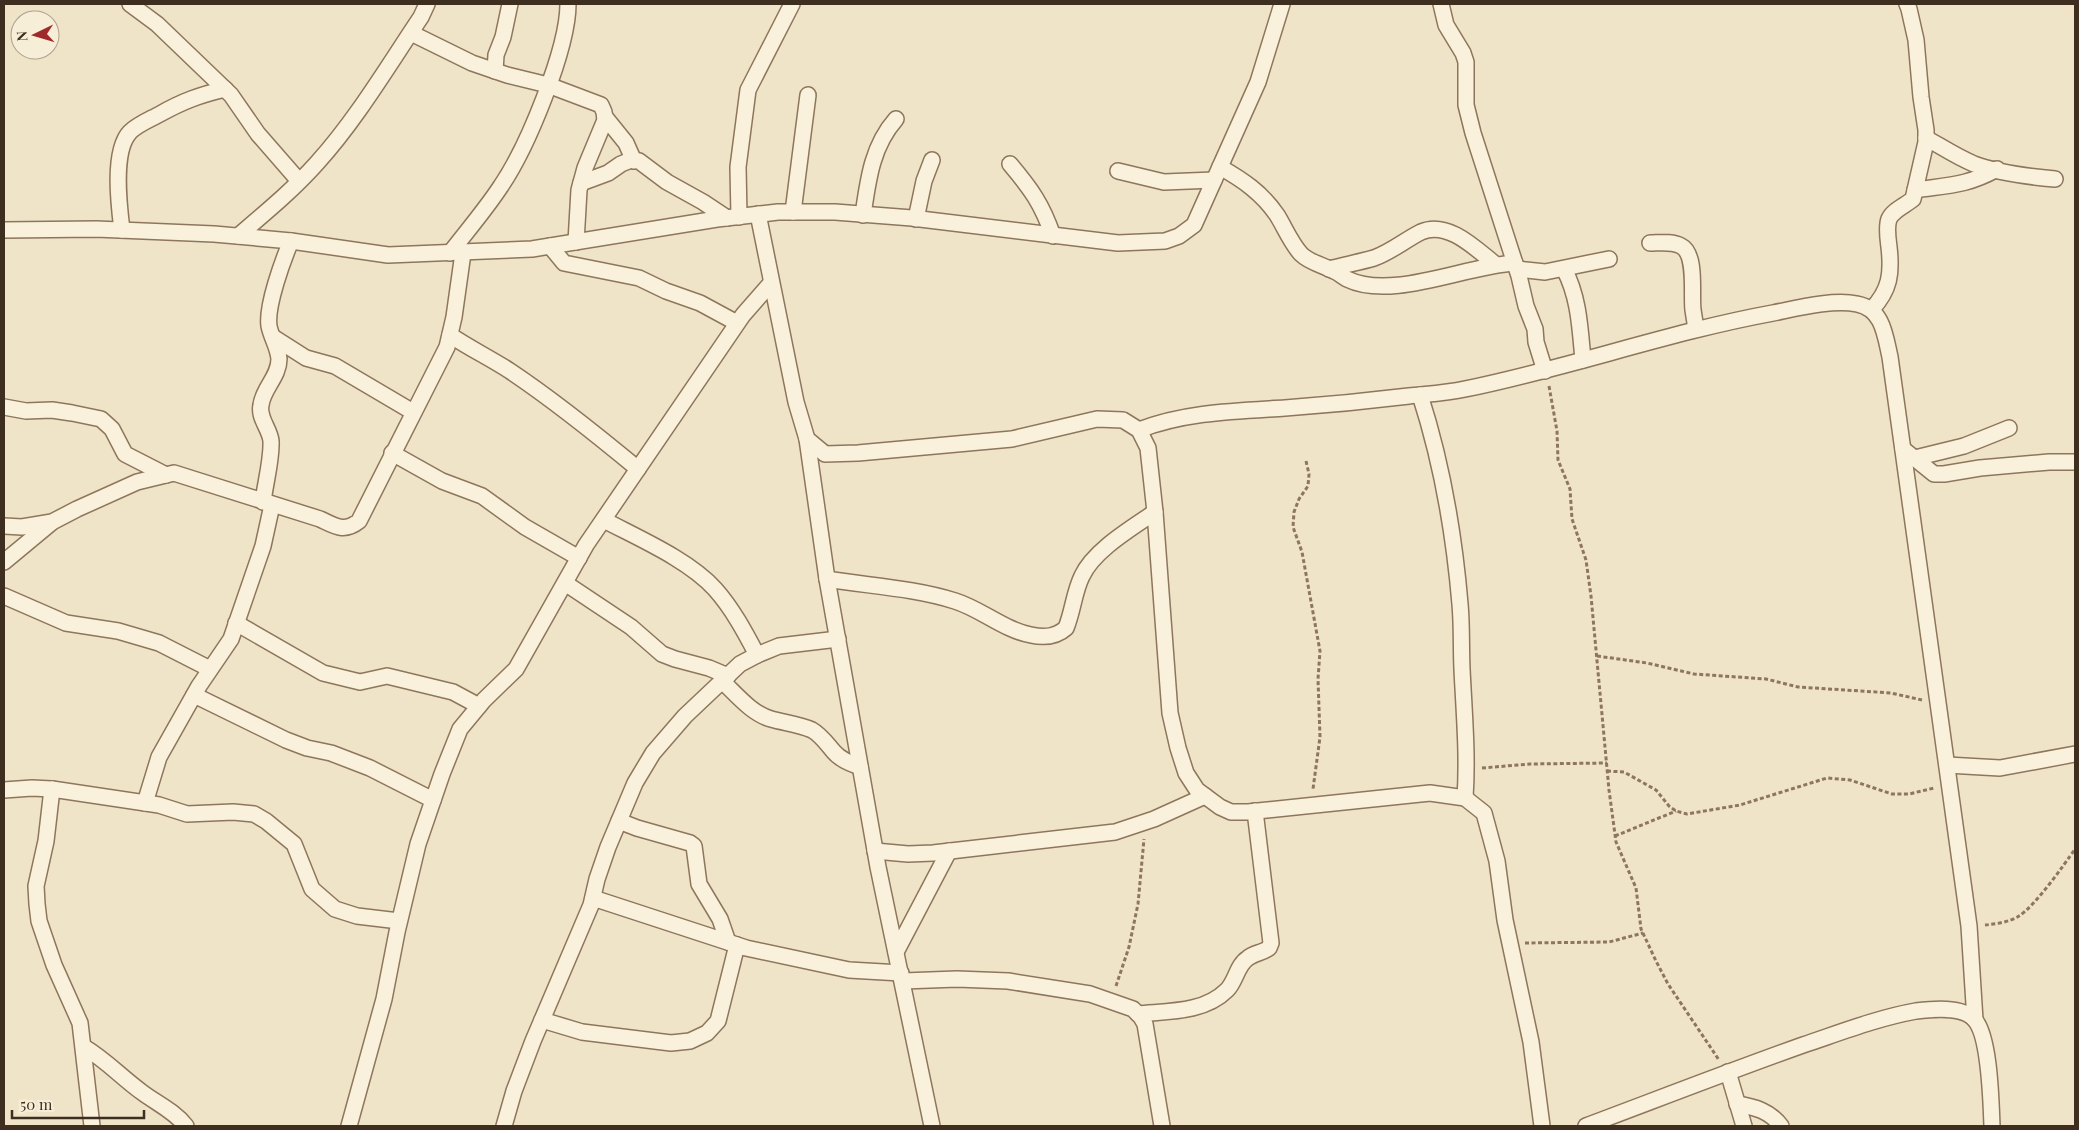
<svg xmlns="http://www.w3.org/2000/svg" width="2079" height="1130" viewBox="0 0 2079 1130" font-family="'Playfair Display',serif">
	<style>
		.lines { fill: none; stroke-linecap: round; stroke-linejoin: round }
		.minor-casing { stroke: #8d765c; stroke-width: 18 }
		.path { stroke: #8d765c; stroke-width: 3; stroke-dasharray: 4 2.5; stroke-linecap: butt }
		.minor { stroke: #faf1dc; stroke-width: 15 }
	</style>
	<rect width="100%" height="100%" fill="#f0e4c8"/>
	<g class="lines">
		<defs>
			<g id="minor">
				<polyline points="130,4 157,24 231,95 258,134 299,181"/>
				<polyline points="1441,4 1446,25 1463,53 1466,62 1466,105 1473,133 1519,276 1526,306 1535,329 1536,342 1545,371"/>
				<polyline points="411,33 472,63 507,75 548,85 601,105 604,112 605,120 585,168 579,190 576,242"/>
				<polyline points="495,71 496,55 503,37 510,4"/>
				<polyline points="605,117 626,143 634,161"/>
				<path d="M1926 138C1942 147 1957 157 1974 164 1996 172 2032 177 2055 179"/>
				<path d="M1010 164C1031 189 1042 204 1053 236"/>
				<path d="M1220 167C1243 180 1262 193 1277 215 1285 228 1291 243 1301 254 1310 263 1323 265 1334 271 1339 273 1343 277 1347 279 1392 301 1467 265 1515 263"/>
				<polyline points="1118,171 1164,182 1214,180"/>
				<polyline points="581,183 608,173 621,164 631,160 639,161 667,182 703,202 727,218"/>
				<path d="M1915 190C1949 185 1966 186 1997 169"/>
				<polyline points="793,212 808,95"/>
				<polyline points="758,214 796,402 807,439 825,454 858,453 1012,439 1097,419 1123,420 1139,430 1148,448 1155,512 1170,713 1178,748 1186,773 1197,790 1220,807 1231,812 1248,812 1430,793 1465,798 1484,813 1497,861 1505,920 1531,1042 1542,1126"/>
				<path d="M863 215C868 180 872 146 896 119"/>
				<polyline points="739,217 738,167 748,90 792,4"/>
				<polyline points="916,219 924,181 932,160"/>
				<polyline points="4,230 96,229 214,234 291,241 388,255 532,249 717,219 778,212 835,212 912,218 1118,243 1165,241 1179,236 1194,225 1258,82 1282,4"/>
				<path d="M122 230C119 206 112 151 130 132 138 124 151 119 160 114 183 101 200 95 225 89"/>
				<path d="M238 236C265 213 293 190 317 163 356 120 388 66 421 17L427 4"/>
				<path d="M1650 243C1659 243 1672 241 1681 246 1697 254 1691 294 1693 310 1694 316 1695 323 1696 329"/>
				<polyline points="550,246 564,263 639,278 666,291 700,303 737,323"/>
				<path d="M450 253C467 231 486 209 501 186 527 148 568 49 568 4"/>
				<path d="M1329 269C1344 265 1360 262 1374 258 1391 252 1405 240 1421 232 1448 220 1476 249 1495 264"/>
				<polyline points="1517,269 1545,272 1609,259"/>
				<path d="M1564 269C1579 297 1580 328 1583 360"/>
				<path d="M1872 309C1890 290 1892 273 1889 247 1888 239 1886 227 1889 219 1893 210 1906 205 1913 199L1926 142V130L1921 97 1916 40 1909 9 1907 4"/>
				<path d="M450 335C469 348 490 358 510 371 555 401 597 435 638 469"/>
				<polyline points="273,337 306,358 335,366 413,412"/>
				<path d="M1420 395C1442 463 1454 533 1460 604 1462 626 1461 647 1462 669 1464 712 1468 755 1465 798"/>
				<polyline points="4,407 26,411 52,410 72,413 101,419 112,429 125,454 166,475"/>
				<path d="M1139 430C1185 412 1236 411 1285 408 1327 405 1368 401 1409 396 1428 394 1447 393 1465 389 1569 368 1669 332 1773 313 1798 308 1833 299 1857 304 1883 309 1885 335 1890 357L1969 926 1975 1020"/>
				<polyline points="807,439 827,579 878,867 932,1126"/>
				<polyline points="1903,449 1934,474 1944,474 1980,468 2049,462 2075,462"/>
				<polyline points="392,453 442,481 482,496 525,527 579,558"/>
				<polyline points="1915,458 1964,446 2009,428"/>
				<path d="M263 502C265 484 272 459 271 441 270 429 258 418 261 405 263 388 279 377 279 359 278 347 271 337 269 326 266 306 283 260 291 241"/>
				<path d="M604 520C638 538 689 560 715 589 732 608 745 632 757 655"/>
				<path d="M4 526 22 527 52 522 77 509 137 482 174 473 320 519C335 526 344 533 359 521L447 347 454 317 463 253"/>
				<polyline points="4,562 51,523"/>
				<path d="M827 579C869 586 914 588 955 601 981 609 1004 630 1031 635 1045 638 1056 637 1066 628 1073 611 1074 592 1082 576 1094 550 1132 528 1155 512"/>
				<polyline points="565,583 631,627 662,654 675,659 709,668 728,676"/>
				<polyline points="4,596 66,623 118,631 159,643 210,669"/>
				<polyline points="236,623 323,673 360,682 387,676 453,692 479,706"/>
				<path d="M722 681C736 694 752 714 771 719 785 723 799 724 812 730 821 735 827 744 834 752 841 760 850 763 860 767"/>
				<polyline points="194,695 286,740 307,748 331,753 370,768 433,800"/>
				<polyline points="1947,765 2000,768 2075,754"/>
				<polyline points="52,789 46,841 36,886 37,904 39,921 54,965 80,1023 92,1126"/>
				<polyline points="4,790 32,788 52,789 159,805 187,814 233,812 254,814 266,821 294,844 312,889 335,909 357,916 399,921"/>
				<polyline points="145,803 159,757 199,686 231,639 263,546 272,505"/>
				<polyline points="619,821 637,828 690,843 694,846 699,884 720,919 728,942"/>
				<polyline points="875,851 908,854 933,853 1115,832 1154,819 1205,796"/>
				<polyline points="593,898 746,948 849,970 901,973"/>
				<polyline points="896,952 949,851"/>
				<polyline points="903,981 957,979 1008,981 1090,994 1133,1009 1141,1017 1145,1024 1162,1126"/>
				<path d="M1138 1014C1168 1011 1204 1013 1227 990 1236 981 1237 965 1248 958 1254 953 1262 953 1269 948L1271 943 1255 811"/>
				<polyline points="542,1020 582,1032 671,1043 690,1041 707,1033 718,1021 737,945"/>
				<path d="M84 1047C106 1060 122 1078 143 1093 158 1104 174 1111 186 1126"/>
				<polyline points="1728,1072 1744,1126"/>
				<path d="M1737 1104C1755 1107 1770 1111 1781 1126"/>
				<polyline points="349,1126 384,999 397,932 418,844 442,774 460,729 484,700 516,669 586,545 743,315 771,283"/>
				<polyline points="504,1126 514,1091 533,1041 591,905 597,879 608,847 635,783 653,753 685,716 740,664 757,655 779,646 838,639"/>
				<path d="M1586 1126C1658 1099 1730 1071 1803 1045 1839 1033 1877 1018 1916 1011 1932 1009 1962 1006 1974 1019 1990 1035 1991 1103 1992 1126"/>
			</g>
		</defs>
		<use href="#minor" class="minor-casing"/>
		<g class="path">
			<polyline points="1549,386 1557,431 1558,460 1570,489 1572,519 1586,560 1591,596 1609,790 1616,842 1636,888 1641,929 1656,961 1668,984 1719,1060"/>
			<polyline points="1306,461 1309,474 1308,486 1299,499 1294,512 1293,527 1302,552 1320,651 1318,679 1320,737 1313,789"/>
			<polyline points="1597,656 1647,663 1694,674 1766,679 1798,687 1891,693 1922,700"/>
			<polyline points="1482,768 1530,764 1607,763"/>
			<polyline points="1607,771 1624,772 1656,790 1669,806 1676,811 1687,814 1740,805 1827,778 1850,780 1892,794 1909,794 1934,788"/>
			<polyline points="1615,836 1676,811"/>
			<path d="M1985 925C1996 924 2010 922 2019 916 2035 906 2064 865 2075 849"/>
			<polyline points="1525,943 1609,942 1643,933"/>
			<polyline points="1116,986 1129,947 1138,904 1144,839"/>
		</g>
		<use href="#minor" class="minor"/>
	</g>
	<rect width="2079" height="1130" fill="none" stroke="#3d2e20" stroke-width="10"/>
	<g transform="translate(35 35) rotate(265)"><circle r="24" fill="#f7eed8" stroke="#ada18e"/>
	<path d="M0-4L9 19L0 12L-9 19Z" fill="#9e2a2b"/>
	<text y="-8" font-size="14" font-weight="bold" text-anchor="middle" fill="#3d2e20">N</text>
	</g>
	<path d="M12 1110v8h132v-8" fill="none" stroke="#3d2e20" stroke-width="2.5"/>
	<text x="20" y="1110" font-size="15" fill="#3d2e20" stroke="#f7eed8" stroke-width="4" paint-order="stroke">50 m</text>
</svg>
